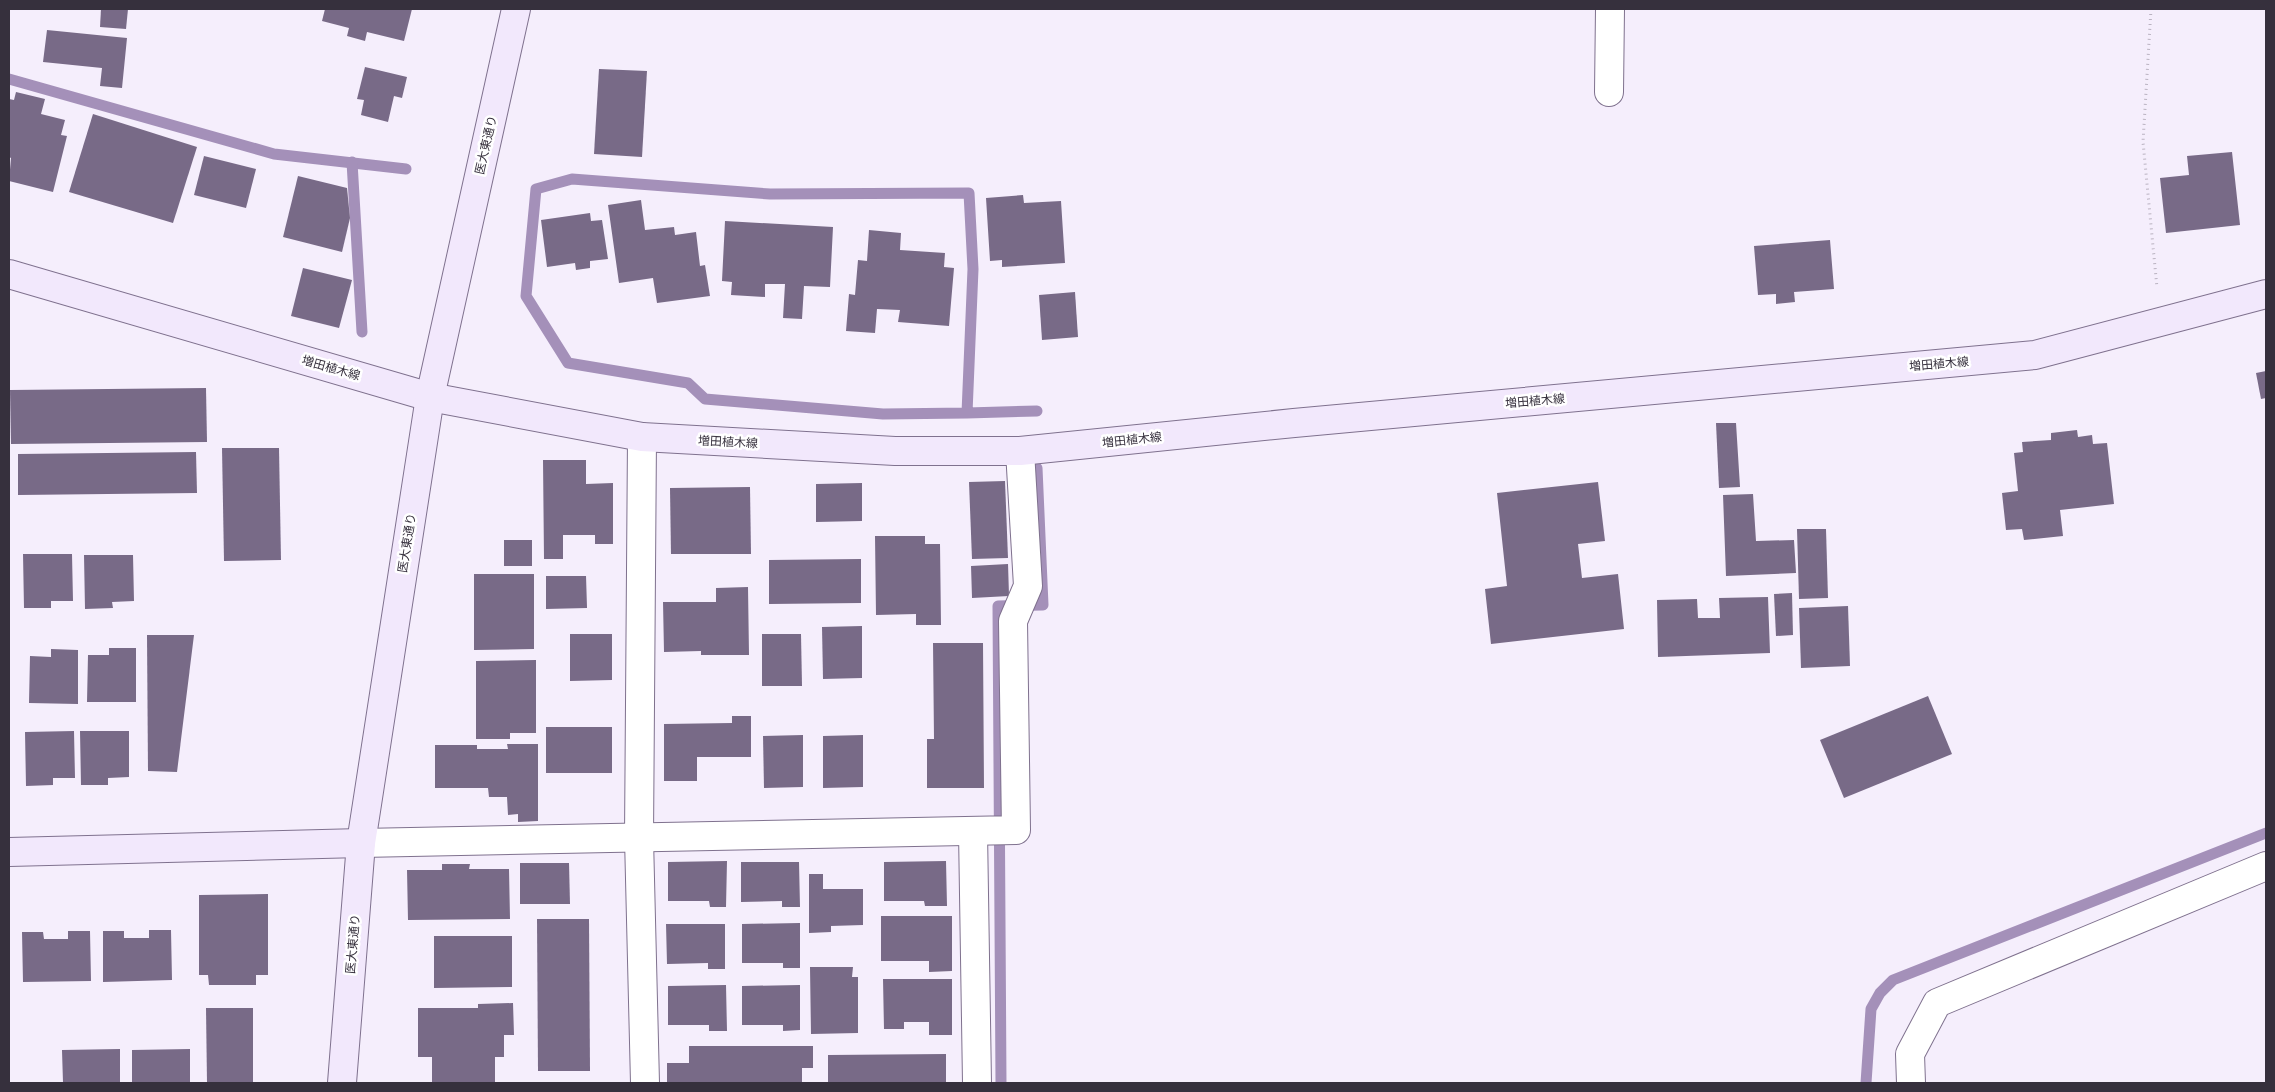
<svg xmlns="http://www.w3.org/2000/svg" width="2275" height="1092" viewBox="0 0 2275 1092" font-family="Montserrat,'Noto Sans JP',sans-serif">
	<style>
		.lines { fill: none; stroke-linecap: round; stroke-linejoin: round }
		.stream { stroke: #a490b9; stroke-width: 11 }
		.building { fill: #786a87 }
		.street-casing { stroke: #7f718e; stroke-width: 30 }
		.secondary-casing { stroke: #7f718e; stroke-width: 30 }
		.path { stroke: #bab3c1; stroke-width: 3; stroke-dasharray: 1 4; stroke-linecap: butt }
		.street { stroke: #fff; stroke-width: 28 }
		.secondary { stroke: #f2e8fc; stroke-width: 28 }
		.labels { text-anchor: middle; stroke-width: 5; stroke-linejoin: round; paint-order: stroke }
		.street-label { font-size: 12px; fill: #36303d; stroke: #fff }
	</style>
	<rect width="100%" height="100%" fill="#f5eefc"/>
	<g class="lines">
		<g class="stream">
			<polyline points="9,79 274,154 406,169"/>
			<polyline points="352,162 362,332"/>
			<polyline points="967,413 883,414 705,399 688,383 568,363 526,296 536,189 572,179 770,194 969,193 973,269 967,413 1037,411"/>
			<polyline points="1001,1083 998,606 1043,605 1037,468"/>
			<polyline points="1866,1083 1871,1009 1880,993 1893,980 2266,833"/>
		</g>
	</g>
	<g class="building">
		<polygon points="101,9 128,9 126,29 100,27"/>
		<polygon points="325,9 412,9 404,41 367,32 365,41 347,36 349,28 322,21"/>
		<polygon points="47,30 127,38 122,88 100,86 102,68 43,62"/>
		<polygon points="365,67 407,77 402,98 394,96 388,122 361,115 364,100 357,99"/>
		<polygon points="599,69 647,71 642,157 594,154"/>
		<polygon points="16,92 45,99 41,114 65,120 61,135 67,136 53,192 9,181 11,158 9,157 9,99 14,100"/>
		<polygon points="93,114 197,147 173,223 69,192"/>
		<polygon points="2232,152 2240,225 2166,233 2160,178 2189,175 2187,156"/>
		<polygon points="204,156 256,169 246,208 194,195"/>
		<polygon points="298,176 347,188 350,218 342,252 283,237"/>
		<polygon points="1023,195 1024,203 1061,201 1065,263 1002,267 1002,260 990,261 986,198"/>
		<polygon points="641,200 645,230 674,227 675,235 696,232 700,266 705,265 710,296 657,303 653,278 619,283 608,205"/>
		<polygon points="590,213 591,221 602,220 608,259 590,261 590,268 576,270 575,263 547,267 541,220"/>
		<polygon points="725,221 833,227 830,287 804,286 802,319 783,318 785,284 765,284 765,297 731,295 732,282 722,281"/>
		<polygon points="869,230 901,233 900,250 945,253 944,267 954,268 949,326 898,322 900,310 877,309 875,333 846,331 849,294 855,295 858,260 867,261"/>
		<polygon points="1830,240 1834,289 1794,292 1795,302 1776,304 1776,294 1758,295 1754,246"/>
		<polygon points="303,268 352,280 339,328 291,316"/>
		<polygon points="1075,292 1078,337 1042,340 1039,295"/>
		<polygon points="2266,371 2266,398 2261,399 2256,373"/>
		<polygon points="206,388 207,442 11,444 10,390"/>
		<polygon points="1716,423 1736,423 1740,487 1719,488"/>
		<polygon points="2077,430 2078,437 2092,435 2093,444 2107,443 2114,504 2060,510 2063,536 2024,540 2022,529 2006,530 2002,493 2018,491 2014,453 2023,452 2022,442 2051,440 2051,433"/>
		<polygon points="222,448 279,448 281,560 224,561"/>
		<polygon points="196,452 197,493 18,495 18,454"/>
		<polygon points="543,460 586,460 586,484 613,483 613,544 595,544 595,535 563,535 563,559 544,559"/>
		<polygon points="1005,481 1008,558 972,559 969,482"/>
		<polygon points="1598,482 1605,541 1578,544 1582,578 1618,574 1624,629 1491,644 1485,589 1507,586 1497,493"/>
		<polygon points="862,483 862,521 816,522 816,484"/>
		<polygon points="750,487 751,554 671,554 670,488"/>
		<polygon points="1753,494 1756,541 1794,540 1796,573 1726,576 1723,495"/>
		<polygon points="1797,529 1826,529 1828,598 1799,599"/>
		<polygon points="875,536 925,536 925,544 940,544 941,625 916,625 916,614 876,615"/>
		<rect x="504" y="540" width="28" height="26"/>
		<polygon points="23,554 72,554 73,601 51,601 51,608 24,608"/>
		<polygon points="84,555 133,555 134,601 112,602 113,608 85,609"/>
		<polygon points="861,559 861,603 769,604 769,560"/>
		<polygon points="1008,564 1009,596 972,598 971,566"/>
		<polygon points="474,574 534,574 534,649 474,650"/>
		<polygon points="546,576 586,576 587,608 546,609"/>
		<polygon points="748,587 749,655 701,655 701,651 664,652 663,602 716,602 716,588"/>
		<polygon points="1792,593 1793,635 1776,636 1774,594"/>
		<polygon points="1768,597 1770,653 1658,657 1657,600 1697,599 1698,618 1720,618 1719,598"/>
		<polygon points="1848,606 1850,666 1801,668 1799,608"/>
		<polygon points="862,626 862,678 823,679 822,627"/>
		<polygon points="570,634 612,634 612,680 570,681"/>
		<polygon points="762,634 801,634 802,686 762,686"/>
		<polygon points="147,635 194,635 177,772 148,771"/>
		<polygon points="933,643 983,643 984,788 927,788 927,739 934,739"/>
		<polygon points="109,648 136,648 136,702 87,702 88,655 109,655"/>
		<polygon points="51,649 78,650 78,704 29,703 30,656 51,657"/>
		<polygon points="536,660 536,733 510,733 510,739 476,739 476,661"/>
		<polygon points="1928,696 1952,754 1844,798 1820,740"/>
		<polygon points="732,716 751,716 751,757 697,757 697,781 664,781 664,724 732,723"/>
		<rect x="546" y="727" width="66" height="46"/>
		<polygon points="74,731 75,778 53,778 53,785 26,786 25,732"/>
		<polygon points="80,731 129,731 129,777 108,778 108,785 81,785"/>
		<polygon points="803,735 803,787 764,788 763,736"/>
		<polygon points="863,735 863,787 823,788 823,736"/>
		<polygon points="507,744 538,744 538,821 518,822 518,814 508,815 507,797 489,797 488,788 435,788 435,745 477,745 477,749 508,749"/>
		<polygon points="727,861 726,907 710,907 709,901 668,901 668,862"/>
		<polygon points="946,861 947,906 925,906 924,901 884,901 884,862"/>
		<polygon points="741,862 799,862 800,907 782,907 782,901 741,902"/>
		<polygon points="520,863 569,863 570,904 520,904"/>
		<polygon points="442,864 470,864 469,869 509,869 510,919 408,920 407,870 442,870"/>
		<polygon points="809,874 823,874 823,889 863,889 863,925 831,926 831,932 809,933"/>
		<polygon points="268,894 268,975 256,975 256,985 209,985 208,975 199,975 199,895"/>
		<polygon points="881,916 952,916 952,971 929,972 929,961 881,961"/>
		<polygon points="537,919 589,919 590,1071 538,1071"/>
		<polygon points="800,923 800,968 783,968 783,963 742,963 742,924"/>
		<polygon points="666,924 725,924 725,969 708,969 708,963 667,964"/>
		<polygon points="149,930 171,930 172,980 103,982 103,931 124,931 124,938 149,938"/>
		<polygon points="68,931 90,931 91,981 23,982 22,932 43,932 44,939 68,939"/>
		<polygon points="434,936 512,936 512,987 434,988"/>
		<polygon points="810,967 853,967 852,977 858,977 858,1033 811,1034"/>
		<polygon points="883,979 952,979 952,1035 929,1035 929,1022 904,1022 904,1029 884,1029"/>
		<polygon points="726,985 727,1031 709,1031 709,1025 668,1025 668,986"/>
		<polygon points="800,985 800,1030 783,1031 783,1025 742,1025 742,986"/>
		<polygon points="513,1003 514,1035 504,1035 504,1057 495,1057 495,1083 432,1083 432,1057 418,1057 418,1008 478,1008 478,1004"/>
		<polygon points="206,1008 253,1008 253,1083 207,1083"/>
		<polygon points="689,1046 813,1046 813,1068 802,1068 802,1083 667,1083 667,1063 689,1063"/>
		<polygon points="120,1049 120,1083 63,1083 62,1050"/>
		<polygon points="190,1049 190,1083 132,1083 132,1050"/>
		<polygon points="946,1054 946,1083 828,1083 828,1055"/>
	</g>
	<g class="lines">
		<defs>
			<g id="street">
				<polyline points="1609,92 1610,9"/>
				<polyline points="642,437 639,838 645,1083"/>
				<polyline points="973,831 977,1083"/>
				<polyline points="361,843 1016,830 1013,621 1028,586 1020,451"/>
				<polyline points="1911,1083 1910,1054 1937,1003 2266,866"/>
			</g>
			<g id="secondary">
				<polyline points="9,274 430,397 642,437 895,451 1020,451 1294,423 2035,355 2266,294"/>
				<polyline points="9,852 361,843"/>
				<polyline points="342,1083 361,843 430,397 516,9"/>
			</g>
		</defs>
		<use href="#street" class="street-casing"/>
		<use href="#secondary" class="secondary-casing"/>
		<polyline class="path" points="2151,9 2143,142 2157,288"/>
		<use href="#street" class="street"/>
		<use href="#secondary" class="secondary"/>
	</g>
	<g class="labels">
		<g class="street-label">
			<text transform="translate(486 145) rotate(-77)" y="4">医大東通り</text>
			<text transform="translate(1939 364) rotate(-5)" y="4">増田植木線</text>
			<text transform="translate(331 368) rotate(16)" y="4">増田植木線</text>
			<text transform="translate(1535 401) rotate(-5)" y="4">増田植木線</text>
			<text transform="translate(1132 440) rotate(-6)" y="4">増田植木線</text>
			<text transform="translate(728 442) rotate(3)" y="4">増田植木線</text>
			<text transform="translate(407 543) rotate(-81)" y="4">医大東通り</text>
			<text transform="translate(353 944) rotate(-85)" y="4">医大東通り</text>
		</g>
	</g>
	<rect width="2275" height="1092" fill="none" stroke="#36303d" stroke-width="20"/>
</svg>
